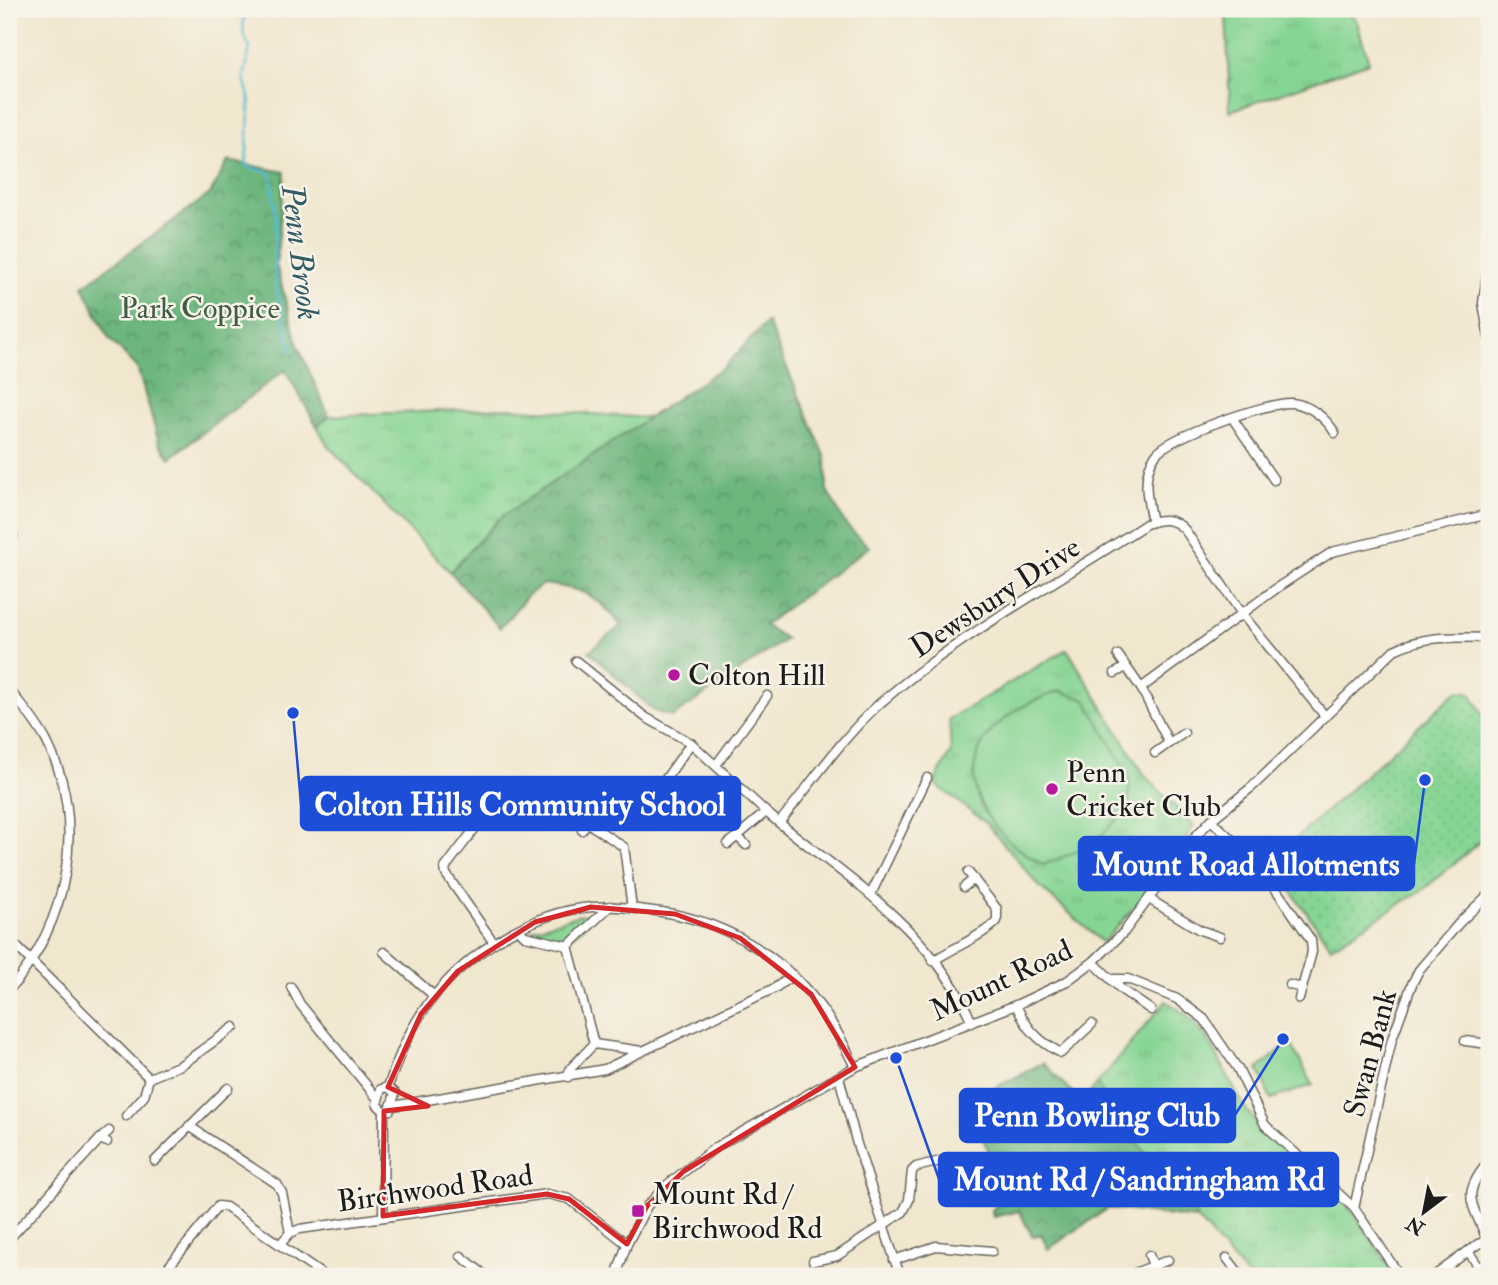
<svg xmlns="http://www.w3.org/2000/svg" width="1498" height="1285" viewBox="0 0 1498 1285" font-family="'IM FELL Double Pica',serif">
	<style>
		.grass { fill: url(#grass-tufts); stroke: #527858; stroke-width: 2 }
		.forest { fill: url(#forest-crowns); stroke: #44694d; stroke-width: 2 }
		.garden { fill: url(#garden-dots); stroke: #527858; stroke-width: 2 }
		.pitch { fill: #87d594; stroke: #527858; stroke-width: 2 }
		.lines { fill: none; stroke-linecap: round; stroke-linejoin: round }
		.stream { stroke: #54bbd2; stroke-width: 2.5 }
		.street-casing { stroke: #67635b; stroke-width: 11 }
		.street { stroke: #fff; stroke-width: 8 }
		.marked { fill: none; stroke: #d62828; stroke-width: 5; stroke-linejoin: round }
		.poi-dot { fill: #b5179e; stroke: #f7f3e8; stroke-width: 2.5 }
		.labels { text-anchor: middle; stroke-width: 5; stroke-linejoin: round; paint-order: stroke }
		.park-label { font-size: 30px; fill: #415d46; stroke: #f7f3e8 }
		.street-label { font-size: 30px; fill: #1c1c1c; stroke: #f7f3e8 }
		.poi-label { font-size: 30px; fill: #1c1c1c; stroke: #f7f3e8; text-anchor: start }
		.water-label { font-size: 32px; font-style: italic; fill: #325c65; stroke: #f7f3e8 }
		.leader { fill: none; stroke: #1d4ed8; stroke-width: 2.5 }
		.callout-dot { fill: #1d4ed8; stroke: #f7f3e8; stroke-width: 2.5 }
		.callout { fill: #1d4ed8; stroke: #1d4ed8; stroke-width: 2.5 }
		.callout-label { font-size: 32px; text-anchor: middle; font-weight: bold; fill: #fff }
	</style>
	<defs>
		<pattern id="grass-tufts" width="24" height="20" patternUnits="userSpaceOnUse" patternTransform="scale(1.75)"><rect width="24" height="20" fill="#87d594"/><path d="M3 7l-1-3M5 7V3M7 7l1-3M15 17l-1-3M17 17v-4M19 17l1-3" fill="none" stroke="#74b67f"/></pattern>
		<pattern id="forest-crowns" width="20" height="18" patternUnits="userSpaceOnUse" patternTransform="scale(1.75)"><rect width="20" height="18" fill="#6db67e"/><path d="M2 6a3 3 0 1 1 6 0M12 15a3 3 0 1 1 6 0" fill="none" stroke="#599366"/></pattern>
		<pattern id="garden-dots" width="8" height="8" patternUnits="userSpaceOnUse" patternTransform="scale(1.75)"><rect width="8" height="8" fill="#87d594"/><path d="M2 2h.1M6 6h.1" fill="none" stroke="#74b67f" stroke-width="1.8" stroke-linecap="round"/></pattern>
	</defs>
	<rect width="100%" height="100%" fill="#f7f3e8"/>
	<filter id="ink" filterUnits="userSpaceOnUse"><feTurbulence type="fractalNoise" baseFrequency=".0143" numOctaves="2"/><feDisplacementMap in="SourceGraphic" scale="14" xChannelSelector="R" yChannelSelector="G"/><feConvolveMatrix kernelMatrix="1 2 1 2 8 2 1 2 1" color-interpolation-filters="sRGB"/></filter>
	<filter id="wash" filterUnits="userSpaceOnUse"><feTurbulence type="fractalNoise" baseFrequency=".00686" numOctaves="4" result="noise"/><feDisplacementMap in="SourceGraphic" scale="28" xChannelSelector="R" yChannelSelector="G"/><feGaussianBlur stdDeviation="1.57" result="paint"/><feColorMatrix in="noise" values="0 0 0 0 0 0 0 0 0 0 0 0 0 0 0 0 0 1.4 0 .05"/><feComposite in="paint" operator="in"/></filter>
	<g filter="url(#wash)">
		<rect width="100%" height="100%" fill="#f1e7cf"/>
		<g class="grass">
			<polygon points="1226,9 1339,9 1356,19 1369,62 1230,111"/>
			<polygon points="506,408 650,418 500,518 450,572 328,446 317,426 329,416"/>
			<polygon points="1067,649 1145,776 1194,826 1146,894 1103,943 1040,887 987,824 934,783 951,752 949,719"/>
			<path d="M579 915H588L592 918C571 939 561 947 532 933L533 929Z"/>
			<path d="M1166 1001C1220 1033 1218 1072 1251 1116 1273 1146 1315 1169 1340 1197 1361 1220 1378 1251 1396 1276H1247L1197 1219 1109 1208 1048 1249 1041 1234 1033 1237 1019 1211 993 1217 992 1210 1009 1194 966 1103 1043 1063 1082 1102Z"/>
		</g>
		<g class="forest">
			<polygon points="228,161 285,172 276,265 298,346 329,416 317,426 285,370 170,458 159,442 137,367 109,339 83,286 210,194"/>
			<path d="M767 322 826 458 827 490 846 525 869 547 764 625 786 639 672 717 654 711 589 651 621 626C597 594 582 588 543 584L527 596 500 628 450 572 500 518 725 366Z"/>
			<polygon points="1043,1063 1081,1102 1097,1084 1145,1153 1189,1194 1197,1219 1108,1208 1048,1249 1041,1234 1033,1237 1019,1211 993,1217 992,1210 1009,1194 966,1103"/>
		</g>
		<polygon class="garden" points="1457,691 1471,693 1489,726 1489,834 1424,889 1331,947 1271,862"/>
		<g class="pitch">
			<path d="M1060 691 1086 700 1129 777V800L1116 820 1091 846 1043 865C946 809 951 725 1060 691Z"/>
			<polygon points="1290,1042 1313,1085 1271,1099 1258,1069"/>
		</g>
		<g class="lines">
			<path class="stream" d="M246 9C242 24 241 33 250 47L244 78 250 101 246 166 271 173 276 220 274 257 277 290 292 352"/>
		</g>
	</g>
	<g filter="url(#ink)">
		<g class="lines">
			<defs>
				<g id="street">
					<polyline points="1489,260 1483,303 1489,337"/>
					<polyline points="1233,419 1274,480"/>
					<path d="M1152 522C1147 499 1141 475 1156 454 1168 437 1270 401 1292 403 1310 405 1326 418 1335 433"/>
					<polyline points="9,526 13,537 9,544"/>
					<polyline points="1118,655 1141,688 1169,743 1155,753"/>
					<polyline points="576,661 645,717 691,743 766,812"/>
					<polyline points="1115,673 1126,667"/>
					<polyline points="1141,688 1281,585 1332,552 1489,514"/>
					<path d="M9 690C23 706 37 723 47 742 88 822 68 925 9 990"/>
					<polyline points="1169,743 1184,733"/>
					<polyline points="716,765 767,696"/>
					<polyline points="645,788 654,796"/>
					<polyline points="648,804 691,743"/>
					<polyline points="1211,820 1259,865 1311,940 1312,952 1299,999"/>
					<polyline points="586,822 624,847 632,908"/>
					<path d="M779 823C811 784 841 739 878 705 959 634 1057 583 1146 524 1162 518 1174 518 1185 530L1242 614 1325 716"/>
					<polyline points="582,830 592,813"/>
					<polyline points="737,836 746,845"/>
					<path d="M728 844 766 812C840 874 934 929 972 1023"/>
					<polyline points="964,887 974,879"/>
					<polyline points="871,894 927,778"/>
					<polyline points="1149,899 1200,930 1220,937"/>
					<polyline points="519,930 525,936 568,946 610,906"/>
					<polyline points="9,939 149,1078 144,1096 126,1116"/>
					<polyline points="494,943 446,874 445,868 507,786"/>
					<polyline points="568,946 594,1044"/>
					<polyline points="384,952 434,996"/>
					<path d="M933 961C948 951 989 932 997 921V909L968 872"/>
					<polyline points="1093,962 1122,990 1151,1010"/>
					<polyline points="1111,979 1128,979 1177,999 1204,1019 1238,1069 1265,1125 1354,1208 1400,1276"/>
					<polyline points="1290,985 1302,988"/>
					<polyline points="291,987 300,1004 377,1098"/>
					<path d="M1016 1005C1027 1029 1038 1041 1061 1053L1092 1024"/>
					<polyline points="1465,1041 1489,1044"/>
					<polyline points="568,1077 570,1069 594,1044 642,1051"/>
					<polyline points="839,1077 857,1144 900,1276"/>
					<polyline points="149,1078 181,1065 234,1027"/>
					<path d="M388 1087C397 1061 406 1037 421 1014 456 960 527 912 592 907 615 905 638 909 661 912 717 920 774 950 811 995 830 1017 843 1042 855 1067"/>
					<polyline points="388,1087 395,1093 390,1110"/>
					<polyline points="393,1106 605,1069 775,988 793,975"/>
					<polyline points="384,1111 377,1104 381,1089 388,1087"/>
					<polyline points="189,1126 277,1184 282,1193 290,1233"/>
					<polyline points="107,1142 100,1139 109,1131"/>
					<polyline points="155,1161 228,1088"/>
					<polyline points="1354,1208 1392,1039 1412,984 1419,970 1460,922 1489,894"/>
					<polyline points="383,1216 384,1111"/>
					<polyline points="9,1239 100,1139"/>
					<path d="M1487 1240C1473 1202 1459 1197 1489 1161"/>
					<polyline points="281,1243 290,1233 300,1229 547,1194 569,1199 627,1244"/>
					<polyline points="1468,1251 1485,1276"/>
					<polyline points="1149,1255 1153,1265"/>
					<polyline points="461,1256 486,1276"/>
					<polyline points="1227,1258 1241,1276"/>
					<polyline points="894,1260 936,1246 992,1251"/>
					<polyline points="813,1261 837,1256 903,1212 909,1200 912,1171 916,1167 953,1158"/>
					<polyline points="161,1276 218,1206 226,1207 324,1276"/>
					<path d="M616 1276 627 1244 647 1206 668 1184 716 1147 855 1067 1016 1005 1067 981 1093 962 1124 932 1193 839 1211 820 1253 786 1394 650C1424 635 1456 637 1489 638"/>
					<polyline points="1127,1276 1168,1260"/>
					<polyline points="1434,1276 1478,1244 1489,1240"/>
				</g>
			</defs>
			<use href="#street" class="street-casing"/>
			<use href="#street" class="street"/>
		</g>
	</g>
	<path class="marked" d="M591 907 675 914 740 938 811 994 855 1067 684 1171 647 1206 627 1244 569 1199 547 1194 383 1216 384 1111 428 1106 388 1087 421 1014 458 971 535 922Z"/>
	<g class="poi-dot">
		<circle cx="674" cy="675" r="7"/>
		<circle cx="1052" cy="789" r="7"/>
		<rect x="631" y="1204" width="14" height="14" rx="3.5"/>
	</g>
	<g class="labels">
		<g class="park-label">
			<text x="200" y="318">Park Coppice</text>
		</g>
		<g class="street-label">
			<text transform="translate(995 597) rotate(-33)" y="10">Dewsbury Drive</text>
			<text transform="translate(1001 980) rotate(-25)" y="10">Mount Road</text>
			<text transform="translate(1370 1053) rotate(-75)" y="10">Swan Bank</text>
			<text transform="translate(435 1188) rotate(-8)" y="10">Birchwood Road</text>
		</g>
		<g class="poi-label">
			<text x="688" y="685">Colton Hill</text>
			<text x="1066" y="782">Penn<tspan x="1066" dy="34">Cricket Club</tspan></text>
			<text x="652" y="1204">Mount Rd /<tspan x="652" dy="34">Birchwood Rd</tspan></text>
		</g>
		<g class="water-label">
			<text transform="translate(301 252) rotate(83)" y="11">Penn Brook</text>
		</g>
	</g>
	<path class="leader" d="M293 713L301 804M1425 780L1414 864M1283 1039L1235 1115M896 1058L939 1179"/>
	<g class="callout-dot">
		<circle cx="293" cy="713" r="7"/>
		<circle cx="1425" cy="780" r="7"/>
		<circle cx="1283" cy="1039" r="7"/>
		<circle cx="896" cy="1058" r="7"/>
	</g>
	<g class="callout">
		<rect x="301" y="777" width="439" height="53" rx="7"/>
		<rect x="1079" y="837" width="335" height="53" rx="7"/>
		<rect x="960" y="1089" width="275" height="53" rx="7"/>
		<rect x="939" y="1153" width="399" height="53" rx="7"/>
	</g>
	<g class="callout-label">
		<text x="520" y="815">Colton Hills Community School</text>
		<text x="1246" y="875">Mount Road Allotments</text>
		<text x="1097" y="1126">Penn Bowling Club</text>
		<text x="1139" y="1190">Mount Rd / Sandringham Rd</text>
	</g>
	<rect width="1498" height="1285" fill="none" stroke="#f7f3e8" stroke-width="35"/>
	<g transform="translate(1424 1212) rotate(212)" stroke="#f7f3e8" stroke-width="5" paint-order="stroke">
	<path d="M0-5L12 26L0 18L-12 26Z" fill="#1c1c1c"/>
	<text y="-10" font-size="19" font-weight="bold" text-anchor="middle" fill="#1c1c1c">N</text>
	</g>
</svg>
